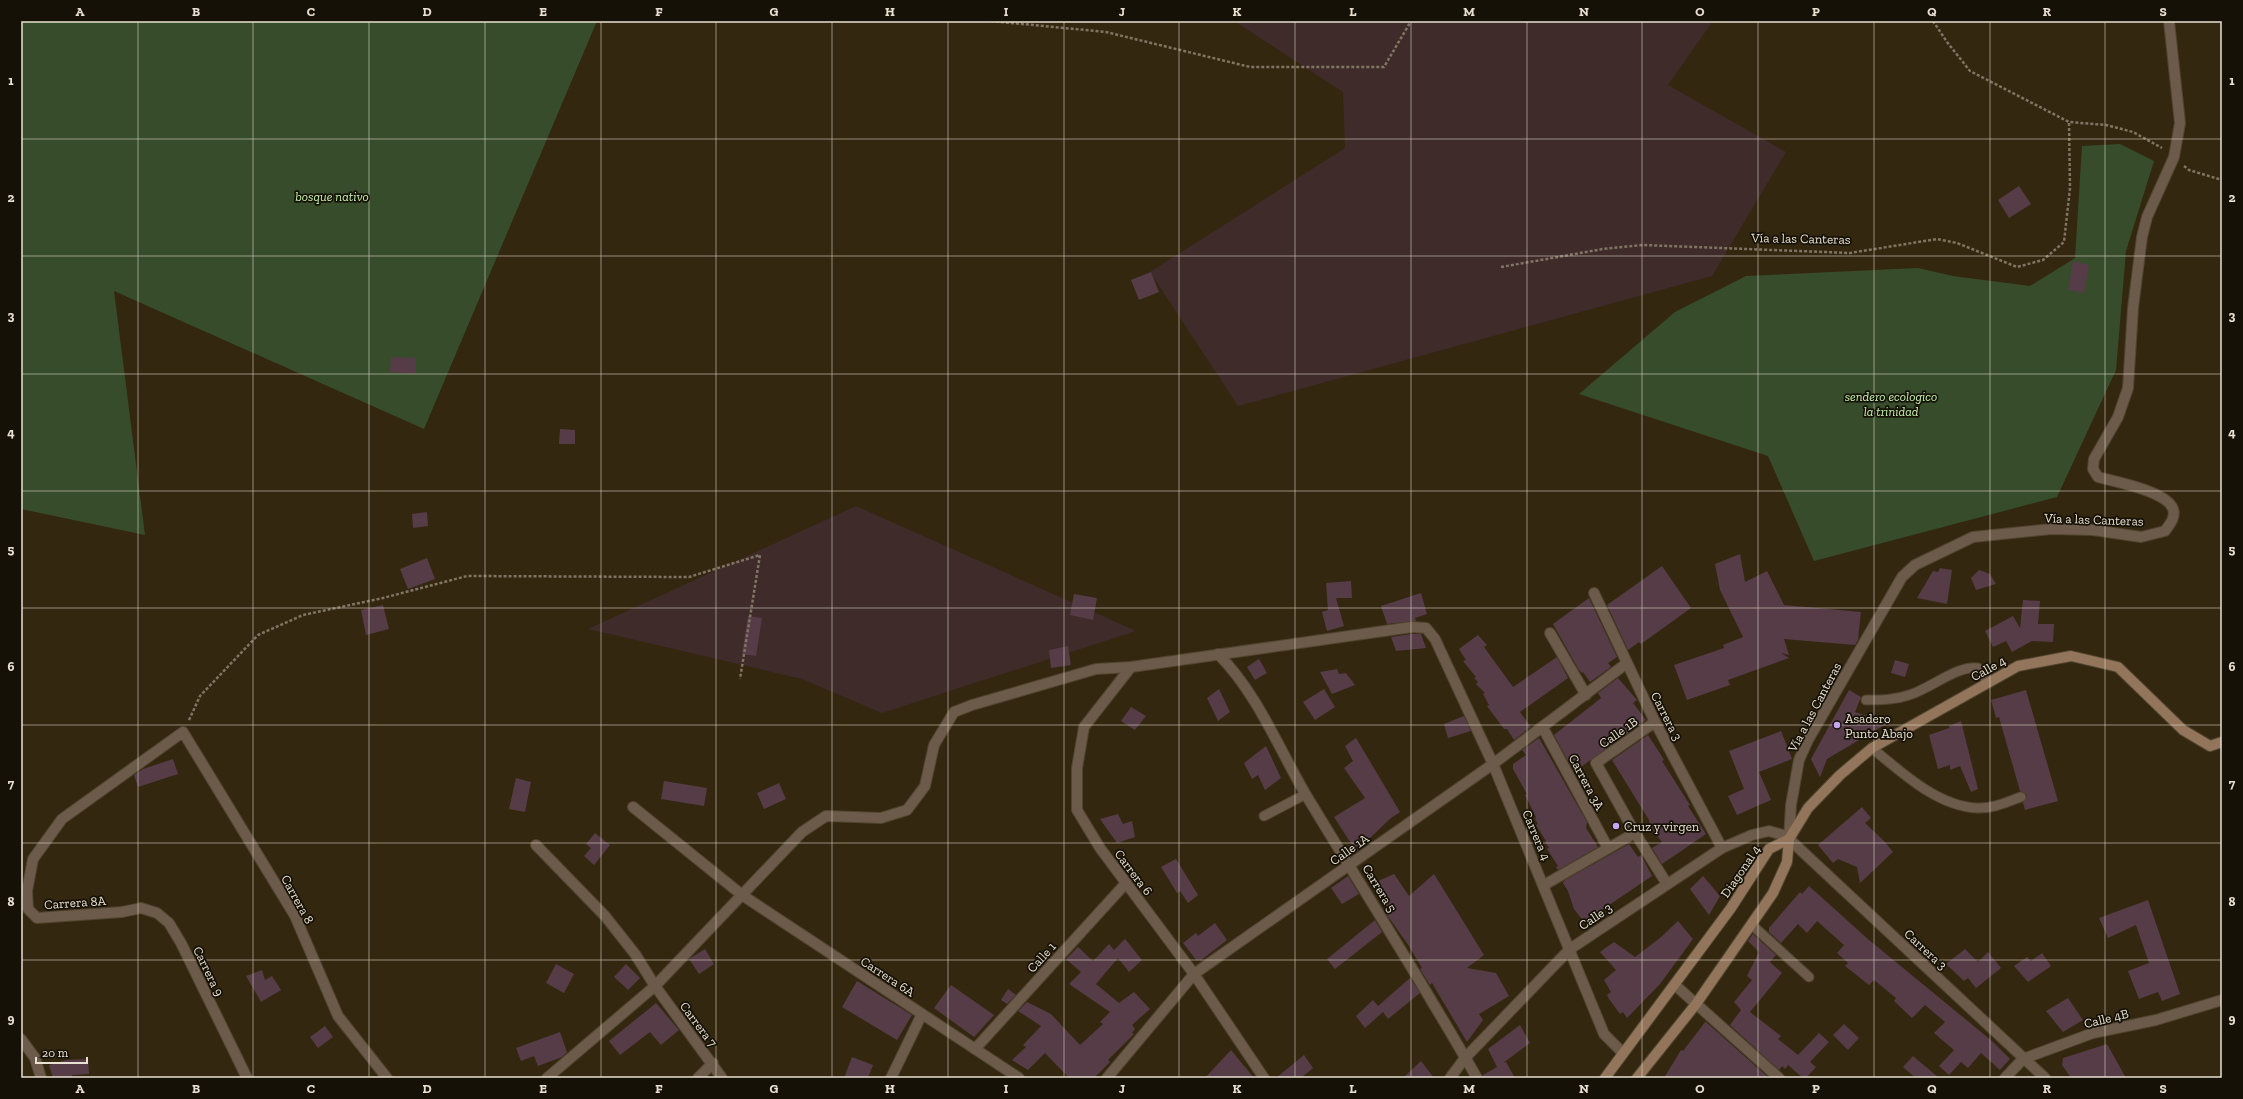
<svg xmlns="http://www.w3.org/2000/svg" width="2243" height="1099" viewBox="0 0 2243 1099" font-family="'Zilla Slab',serif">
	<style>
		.industrial { fill: #3f2b2a }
		.green { fill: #374c2b }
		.building { fill: #563c47 }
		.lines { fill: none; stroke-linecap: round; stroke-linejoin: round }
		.lane-casing { stroke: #50452f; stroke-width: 11 }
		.street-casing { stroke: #50452f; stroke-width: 12 }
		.secondary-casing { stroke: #50452f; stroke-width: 12 }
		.path { stroke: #7f7562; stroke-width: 2.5; stroke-dasharray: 3 2; stroke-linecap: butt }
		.lane { stroke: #6c5a4a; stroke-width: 9 }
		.street { stroke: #6c5a4a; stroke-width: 10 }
		.secondary { stroke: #92755b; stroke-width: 10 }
		.grid { fill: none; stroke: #e8e0d2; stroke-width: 1; stroke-opacity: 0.55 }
		.poi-dot { fill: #c6a6f0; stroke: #161107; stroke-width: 1.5 }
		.labels { text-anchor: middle; stroke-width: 3.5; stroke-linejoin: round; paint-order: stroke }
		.park-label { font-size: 13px; font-style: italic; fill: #c4f2a9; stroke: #161107 }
		.street-label { font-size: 13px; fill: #e8e0d2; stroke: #161107 }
		.poi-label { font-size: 13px; fill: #e8e0d2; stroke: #161107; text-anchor: start }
		.neatline { fill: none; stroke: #e8e0d2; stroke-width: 1.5 }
		.grid-label { font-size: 13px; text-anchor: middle; font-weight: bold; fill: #e8e0d2 }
	</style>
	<rect width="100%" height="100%" fill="#332710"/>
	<g class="industrial">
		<polygon points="1234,21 1713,21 1668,85 1786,152 1712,276 1238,406 1150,272 1345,148 1343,92"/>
		<polygon points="856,506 1136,631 882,713 802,679 588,629"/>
	</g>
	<g class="green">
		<polygon points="21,21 597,21 424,429 114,291 145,535 21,509"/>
		<polygon points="2120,144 2154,161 2126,251 2116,370 2057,497 1814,561 1768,456 1579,394 1675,312 1746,276 1918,268 1953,276 2030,286 2075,258 2082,146"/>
	</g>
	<g class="building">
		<polygon points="2019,186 2031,204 2009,218 1998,200"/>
		<polygon points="2073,261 2089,265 2084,293 2068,290"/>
		<polygon points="1151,272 1159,292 1139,300 1131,280"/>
		<polygon points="391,357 416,358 416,374 390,372"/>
		<polygon points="560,429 575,430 575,444 559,444"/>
		<polygon points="427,512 428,526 413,528 412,514"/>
		<polygon points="1740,554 1745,582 1767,571 1784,605 1861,612 1858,640 1855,645 1784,639 1789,655 1781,653 1789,658 1728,680 1730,685 1687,700 1674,665 1724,648 1723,645 1743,637 1720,590 1715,564"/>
		<polygon points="427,558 435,579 408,589 400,569"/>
		<polygon points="1662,566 1691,608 1641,644 1639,642 1628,650 1607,605"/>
		<polygon points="1940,568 1952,570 1947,604 1917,598 1933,571 1938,572"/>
		<polygon points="1979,570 1990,574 1996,584 1976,590 1971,578"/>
		<polygon points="1351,581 1352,598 1336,598 1344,626 1327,631 1322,612 1328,610 1326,583"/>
		<polygon points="1421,593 1427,614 1415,618 1416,621 1387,624 1381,606"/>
		<polygon points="1074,594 1097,598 1093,620 1070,615"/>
		<polygon points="1589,598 1617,657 1608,663 1611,667 1590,682 1583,672 1582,673 1579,670 1553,624"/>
		<polygon points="2023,600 2040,601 2038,624 2054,624 2053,642 2032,641 2012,652 2006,641 1993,647 1985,631 2013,616 2020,628"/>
		<polygon points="383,605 389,629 366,635 361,610"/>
		<polygon points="748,616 762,618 756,656 742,654"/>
		<polygon points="1412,634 1421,634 1426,648 1396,651 1391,637"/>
		<polygon points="1478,635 1487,645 1484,647 1513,687 1557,657 1568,678 1520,712 1531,727 1514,740 1507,729 1504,729 1487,706 1489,705 1483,694 1485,693 1476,684 1478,682 1474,678 1476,677 1463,661 1466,660 1459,649"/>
		<polygon points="1068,646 1071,665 1051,668 1049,650"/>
		<polygon points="1259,659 1267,673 1255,680 1247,667"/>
		<polygon points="1895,660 1909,664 1905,677 1891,673"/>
		<polygon points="1337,669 1339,674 1346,673 1355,685 1332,694 1320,672"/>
		<polygon points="1618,678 1637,700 1633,703 1646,720 1574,772 1554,735 1601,698 1598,693"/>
		<polygon points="1219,689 1230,712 1218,721 1207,698"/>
		<polygon points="1324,689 1335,707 1315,720 1303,702"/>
		<polygon points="1849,690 1861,697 1855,712 1888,723 1827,759 1820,777 1811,759"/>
		<polygon points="2026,690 2058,801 2025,810 2023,803 2027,795 2020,791 1999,717 1996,718 1991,700"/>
		<polygon points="1131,707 1146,716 1135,730 1121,721"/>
		<polygon points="1464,716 1471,731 1448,738 1444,724"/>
		<polygon points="1961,721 1978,789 1971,792 1960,766 1950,770 1950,765 1938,769 1929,735 1949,728 1949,726"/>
		<polygon points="1781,731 1792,759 1759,772 1771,800 1737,815 1728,796 1744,789 1729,751"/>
		<polygon points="1648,735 1661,755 1664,760 1662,761 1690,805 1688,806 1706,834 1662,864 1652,848 1662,842 1650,826 1649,820 1612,760"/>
		<polygon points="1356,738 1400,812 1391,818 1370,838 1354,848 1334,817 1365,798 1344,768 1353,761 1345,746"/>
		<polygon points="1539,738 1587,822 1586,828 1598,847 1558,870 1556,867 1558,866 1547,849 1549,848 1545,842 1546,841 1536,825 1538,824 1535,819 1536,817 1525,795 1527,794 1513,769 1513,764 1526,755 1522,750"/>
		<polygon points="1266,746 1281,778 1265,790 1258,775 1252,779 1244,763"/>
		<polygon points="173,759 178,774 138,787 134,775 143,769"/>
		<polygon points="516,778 531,782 525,812 509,809"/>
		<polygon points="664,781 707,788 704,806 661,799"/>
		<polygon points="779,783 786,799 764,809 757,793"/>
		<polygon points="1862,807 1871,818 1865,823 1884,841 1893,852 1860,883 1857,867 1838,859 1833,863 1818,845"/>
		<polygon points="1118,814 1123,824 1132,821 1135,837 1117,843 1100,819"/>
		<polygon points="595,833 610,845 594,865 584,856 591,848 586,844"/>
		<polygon points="1629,844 1638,857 1641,855 1652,876 1584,922 1574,909 1568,891 1563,883 1565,880"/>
		<polygon points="1176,859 1198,895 1188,903 1180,891 1177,893 1161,867"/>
		<polygon points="1394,874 1409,896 1434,874 1484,955 1467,968 1496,973 1509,996 1479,1014 1483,1020 1467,1042 1432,983 1430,985 1420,969 1422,968 1409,946 1385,912 1387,911 1371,884"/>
		<polygon points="1348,876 1359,894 1342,904 1331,888"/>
		<polygon points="1703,876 1720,896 1709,915 1690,889"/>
		<polygon points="1809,886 1869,940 1992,1041 2010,1059 2000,1070 1981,1053 1968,1068 1961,1062 1949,1075 1939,1066 1954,1050 1934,1033 1945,1022 1925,1005 1912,1018 1894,1001 1896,998 1874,980 1869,985 1845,966 1848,963 1837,953 1844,945 1817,921 1807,933 1798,924 1781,943 1769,932 1769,928 1800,892 1802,894"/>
		<polygon points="2148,900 2180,994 2162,1001 2158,992 2139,999 2128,971 2149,963 2136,925 2108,938 2099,918"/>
		<polygon points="1375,920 1382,932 1335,969 1327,959"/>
		<polygon points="1678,921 1693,939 1660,984 1627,1018 1623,1012 1620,1014 1609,999 1607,995 1611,992 1604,980 1616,970 1600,952 1614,942 1635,957 1660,938"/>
		<polygon points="1215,923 1227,940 1200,961 1199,959 1197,961 1183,943 1196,933 1198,936"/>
		<polygon points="1753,934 1776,955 1770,962 1782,973 1750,1012 1781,1036 1778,1039 1798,1055 1819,1033 1829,1042 1810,1062 1816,1067 1806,1078 1803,1078 1788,1065 1785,1069 1782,1066 1779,1070 1730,1025 1741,1010 1734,1002 1752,980 1747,976 1759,952 1748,941"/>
		<polygon points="1125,939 1142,960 1129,972 1118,958 1096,984 1119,1003 1134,992 1150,1009 1132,1025 1135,1029 1132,1033 1134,1034 1108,1060 1110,1062 1094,1078 1069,1078 1045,1053 1028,1070 1012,1060 1026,1047 1023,1045 1041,1026 1018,1011 1027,1002 1051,1014 1080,1045 1103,1024 1100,1022 1110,1012 1069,984 1081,972 1066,959 1078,947 1093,961 1109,944 1114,950"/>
		<polygon points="705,949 714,964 699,974 689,959"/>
		<polygon points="1965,949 1978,962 1988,952 2001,968 1976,988 1968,978 1964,981 1946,964"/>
		<polygon points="2042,953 2051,966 2028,982 2014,966 2027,957 2031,961"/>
		<polygon points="556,964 574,974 564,993 546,983"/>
		<polygon points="626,964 640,978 628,990 614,977"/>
		<polygon points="262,970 265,980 272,976 281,990 261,1002 246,976"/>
		<polygon points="1410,978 1420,993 1388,1019 1383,1012 1365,1028 1356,1016 1373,1000 1378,1006"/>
		<polygon points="857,981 912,1015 897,1040 842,1007"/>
		<polygon points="951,985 994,1015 974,1037 934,1008"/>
		<polygon points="1008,989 1016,995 1007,1004 1001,1000"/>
		<polygon points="2068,998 2083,1020 2063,1032 2046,1011"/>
		<polygon points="656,1003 679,1030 661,1045 650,1032 620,1055 609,1041"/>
		<polygon points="1706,1021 1706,1022 1769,1078 1664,1078 1681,1050 1683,1051"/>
		<polygon points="1844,1024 1859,1038 1848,1050 1833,1035"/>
		<polygon points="1520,1025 1530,1043 1503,1063 1506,1062 1515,1078 1483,1078 1483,1075 1497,1067 1488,1049"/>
		<polygon points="325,1026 333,1037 318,1048 310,1037"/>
		<polygon points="560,1032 567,1052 562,1057 538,1066 534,1056 521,1061 516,1048"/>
		<polygon points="2107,1044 2126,1078 2071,1078 2062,1065 2063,1058"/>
		<polygon points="1231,1050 1254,1078 1205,1078"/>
		<polygon points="1304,1055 1313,1068 1301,1078 1276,1078"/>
		<polygon points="1913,1056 1939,1078 1916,1078 1911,1074 1903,1067"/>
		<polygon points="852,1057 873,1065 868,1078 844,1078"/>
		<polygon points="88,1059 89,1074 72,1075 73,1078 53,1078 49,1065 66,1060"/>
		<polygon points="1421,1061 1434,1078 1403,1078"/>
	</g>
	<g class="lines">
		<defs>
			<g id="lane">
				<path d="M1866 700C1881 700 1895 700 1909 695 1930 689 1957 665 1978 668L1988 683"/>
				<path d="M1872 748C1901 772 1937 806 1977 808 1992 809 2007 802 2021 797"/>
				<polyline points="1264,816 1306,794"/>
				<polyline points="1752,925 1809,977"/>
			</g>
			<g id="street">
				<polyline points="1594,593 1655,722 1722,848"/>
				<polyline points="1550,633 1586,695"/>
				<path d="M1218 654C1257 693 1278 747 1306 795 1363 889 1422 982 1477 1078"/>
				<polyline points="1131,667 1084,727 1077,768 1077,810 1100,848 1194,974 1264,1078"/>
				<polyline points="1655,722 1596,763 1635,833 1667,884"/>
				<polyline points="1543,728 1608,848"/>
				<polyline points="633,807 742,895 1019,1078"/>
				<path d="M1789 839 1791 805 1799 760 1808 740 1902 577 1915 565 1973 537 2051 529 2093 530 2141 537 2165 531C2170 524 2176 517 2173 509 2167 491 2115 482 2098 477L2093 469 2094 459 2118 417 2128 388 2133 308 2142 237 2147 217 2174 157 2180 123 2169 21"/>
				<polyline points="536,845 605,916 635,954 655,986 722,1078"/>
				<polyline points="1544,885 1635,833"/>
				<polyline points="1675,985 1779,1078"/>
				<polyline points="21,1039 35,1058 41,1078"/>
				<polyline points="975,1049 1126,883"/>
				<polyline points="247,1078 181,943 169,923 157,913 141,908 122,912 37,918 28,909 27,891 33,859 62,819 183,732 295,916 338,1016 387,1078"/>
				<polyline points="547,1078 655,986 802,832 826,816 881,818 907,810 925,786 934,745 954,712 972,705 1096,669 1131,667 1412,627 1426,628 1435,639 1493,764 1604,1034 1622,1052"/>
				<polyline points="698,1078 713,1063"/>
				<polyline points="891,1078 922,1014"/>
				<polyline points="1107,1078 1194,974 1493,764 1627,663"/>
				<polyline points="1450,1078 1465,1058 1570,949 1722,848 1752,835 1769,831 1783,835 1789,839 2045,1078"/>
				<polyline points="2005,1078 2023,1059 2093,1033 2156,1020 2222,1000"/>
			</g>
			<g id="secondary">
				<polyline points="1605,1078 1731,908 1769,849 1789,839"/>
				<polyline points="1637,1078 1696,1004 1773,893 1787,862 1789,839 1808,808 1840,775 1872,748 2018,666 2071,656 2118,667 2183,730 2210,746 2222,742"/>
			</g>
		</defs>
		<use href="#lane" class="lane-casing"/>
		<use href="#street" class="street-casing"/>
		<use href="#secondary" class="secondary-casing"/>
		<g class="path">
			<polyline points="991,21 1106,32 1250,67 1384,67 1411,21"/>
			<polyline points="1933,21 1947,42 1970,71 2069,122 2106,125 2133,132 2162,148"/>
			<polyline points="2184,166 2189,170 2222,180"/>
			<polyline points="1501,267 1603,249 1643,245 1850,253 1937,239 1957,243 2017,267 2043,260 2064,242 2070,188 2069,122"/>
			<polyline points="189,720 200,696 258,635 303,615 383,598 467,576 689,577 760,555 740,679"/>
		</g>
		<use href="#lane" class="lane"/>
		<use href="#street" class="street"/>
		<use href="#secondary" class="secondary"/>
	</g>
	<path class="grid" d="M138 21V1078M253 21V1078M369 21V1078M485 21V1078M601 21V1078M716 21V1078M832 21V1078M948 21V1078M1064 21V1078M1179 21V1078M1295 21V1078M1411 21V1078M1527 21V1078M1642 21V1078M1758 21V1078M1874 21V1078M1990 21V1078M2105 21V1078M21 139H2222M21 256H2222M21 374H2222M21 491H2222M21 608H2222M21 725H2222M21 843H2222M21 960H2222"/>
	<g class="poi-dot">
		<circle cx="1837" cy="725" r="4"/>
		<circle cx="1616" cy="826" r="4"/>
	</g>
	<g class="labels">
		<g class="park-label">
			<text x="332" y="201">bosque nativo</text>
			<text x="1891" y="401">sendero ecologico<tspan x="1891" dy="15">la trinidad</tspan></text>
		</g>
		<g class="street-label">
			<text transform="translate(1801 238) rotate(1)" y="5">Vía a las Canteras</text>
			<text transform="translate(2094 519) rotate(2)" y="5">Vía a las Canteras</text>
			<text transform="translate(1988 668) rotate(-29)" y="5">Calle 4</text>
			<text transform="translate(1814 707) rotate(-62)" y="5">Vía a las Canteras</text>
			<text transform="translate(1667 716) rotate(63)" y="5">Carrera 3</text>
			<text transform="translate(1618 732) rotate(-35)" y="5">Calle 1B</text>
			<text transform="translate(1587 782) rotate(62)" y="5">Carrera 3A</text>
			<text transform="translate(1537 835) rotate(67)" y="5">Carrera 4</text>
			<text transform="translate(1349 849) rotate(-35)" y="5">Calle 1A</text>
			<text transform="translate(1740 871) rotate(-56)" y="5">Diagonal 4</text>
			<text transform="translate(1134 872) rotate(53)" y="5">Carrera 6</text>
			<text transform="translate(1380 888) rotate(59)" y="5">Carrera 5</text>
			<text transform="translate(298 899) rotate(61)" y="5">Carrera 8</text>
			<text transform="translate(75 902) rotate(-4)" y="5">Carrera 8A</text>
			<text transform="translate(1595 916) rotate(-34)" y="5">Calle 3</text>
			<text transform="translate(1926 949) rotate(43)" y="5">Carrera 3</text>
			<text transform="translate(1041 957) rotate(-48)" y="5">Calle 1</text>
			<text transform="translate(209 971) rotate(64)" y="5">Carrera 9</text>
			<text transform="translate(888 976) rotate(33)" y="5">Carrera 6A</text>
			<text transform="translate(2106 1018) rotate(-14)" y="5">Calle 4B</text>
			<text transform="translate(699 1024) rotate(53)" y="5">Carrera 7</text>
		</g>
		<g class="poi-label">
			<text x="1845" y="723">Asadero<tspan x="1845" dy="15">Punto Abajo</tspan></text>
			<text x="1624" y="831">Cruz y virgen</text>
		</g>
	</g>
	<rect width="2243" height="1099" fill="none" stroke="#161107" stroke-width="44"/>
	<path d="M36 1057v6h51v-6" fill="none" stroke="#e8e0d2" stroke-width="2"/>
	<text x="42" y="1057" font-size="12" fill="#e8e0d2" stroke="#161107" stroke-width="3" paint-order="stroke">20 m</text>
	<rect x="22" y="22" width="2199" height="1055" class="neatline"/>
	<g class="grid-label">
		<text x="80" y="16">A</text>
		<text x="196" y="16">B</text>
		<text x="311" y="16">C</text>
		<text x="427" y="16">D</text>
		<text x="543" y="16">E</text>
		<text x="659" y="16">F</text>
		<text x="774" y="16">G</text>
		<text x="890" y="16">H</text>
		<text x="1006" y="16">I</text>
		<text x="1122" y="16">J</text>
		<text x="1237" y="16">K</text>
		<text x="1353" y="16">L</text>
		<text x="1469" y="16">M</text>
		<text x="1584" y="16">N</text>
		<text x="1700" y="16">O</text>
		<text x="1816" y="16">P</text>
		<text x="1932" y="16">Q</text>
		<text x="2047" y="16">R</text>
		<text x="2163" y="16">S</text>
		<text x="11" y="85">1</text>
		<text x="2232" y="85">1</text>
		<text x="11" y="202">2</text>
		<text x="2232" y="202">2</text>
		<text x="11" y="320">3</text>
		<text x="2232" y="320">3</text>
		<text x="11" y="437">4</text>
		<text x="2232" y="437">4</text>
		<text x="11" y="554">5</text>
		<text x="2232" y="554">5</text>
		<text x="11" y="671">6</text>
		<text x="2232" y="671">6</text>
		<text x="11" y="788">7</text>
		<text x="2232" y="788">7</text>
		<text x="11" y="906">8</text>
		<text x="2232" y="906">8</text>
		<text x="11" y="1023">9</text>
		<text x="2232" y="1023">9</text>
		<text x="80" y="1093">A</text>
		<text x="196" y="1093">B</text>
		<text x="311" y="1093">C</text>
		<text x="427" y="1093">D</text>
		<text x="543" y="1093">E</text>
		<text x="659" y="1093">F</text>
		<text x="774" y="1093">G</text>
		<text x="890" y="1093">H</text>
		<text x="1006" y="1093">I</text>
		<text x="1122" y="1093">J</text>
		<text x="1237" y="1093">K</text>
		<text x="1353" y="1093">L</text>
		<text x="1469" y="1093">M</text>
		<text x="1584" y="1093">N</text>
		<text x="1700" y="1093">O</text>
		<text x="1816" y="1093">P</text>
		<text x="1932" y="1093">Q</text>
		<text x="2047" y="1093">R</text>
		<text x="2163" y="1093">S</text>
	</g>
</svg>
